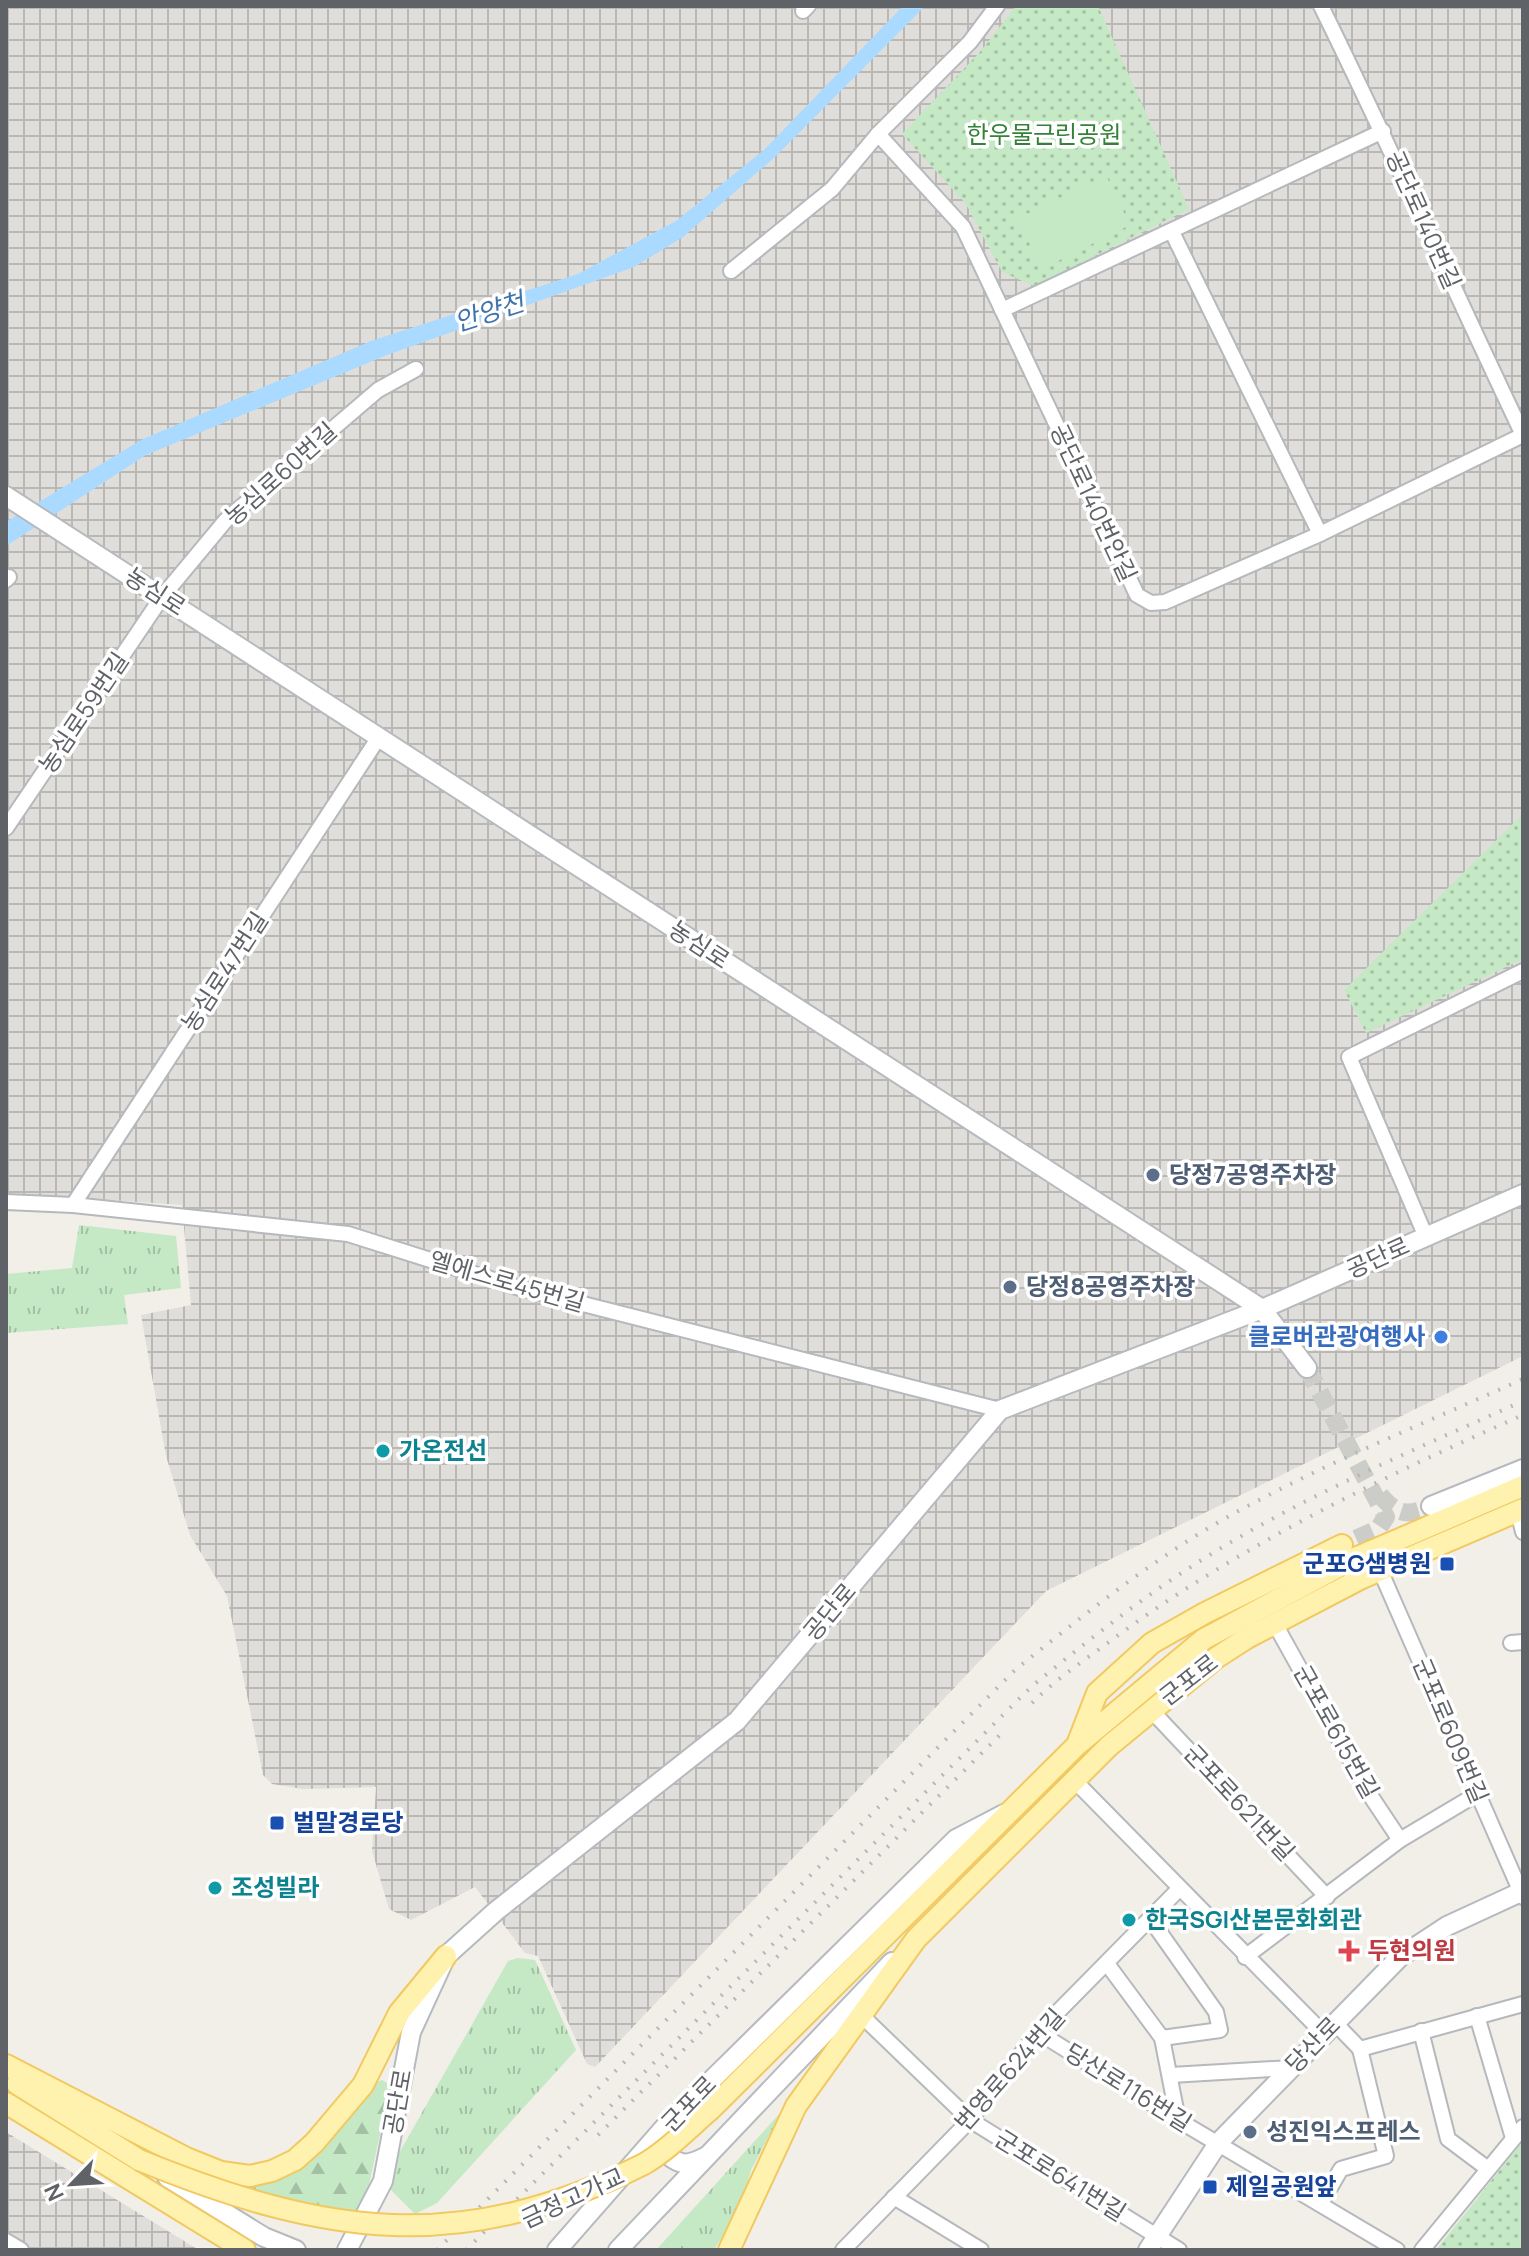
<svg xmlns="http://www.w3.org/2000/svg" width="1529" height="2256" viewBox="0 0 1529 2256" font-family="Manrope,'Noto Sans KR',sans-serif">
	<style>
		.industrial { fill: url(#industrial-grid) }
		.grass { fill: url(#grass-tufts) }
		.forest { fill: url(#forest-firs) }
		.park { fill: url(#park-dots) }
		.garden { fill: #c5e8c5 }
		.water { fill: #aadaff }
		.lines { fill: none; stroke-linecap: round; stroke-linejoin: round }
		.secondary-tunnel { stroke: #ccccc8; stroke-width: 18; stroke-dasharray: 18 9; stroke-linecap: butt }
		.street-casing { stroke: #b5b8bc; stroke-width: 18 }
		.secondary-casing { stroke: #b6babf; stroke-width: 22 }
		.primary-casing { stroke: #f2c960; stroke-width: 24 }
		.street { stroke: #fff; stroke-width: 14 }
		.secondary { stroke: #fff; stroke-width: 18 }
		.primary { stroke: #fff2af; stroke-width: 20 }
		.rail { stroke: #b6b7b8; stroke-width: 4; stroke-dasharray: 2 10; stroke-linecap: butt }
		.primary-bridge-casing { stroke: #f2c960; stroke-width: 24; stroke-linecap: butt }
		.primary-bridge { stroke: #fff2af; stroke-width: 20 }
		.service-dot { fill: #5c6f8a; stroke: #fff; stroke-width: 3 }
		.shop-dot { fill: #3f7fe0; stroke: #fff; stroke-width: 3 }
		.culture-dot { fill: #0f9aa8; stroke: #fff; stroke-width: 3 }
		.transit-dot { fill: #1a4fb4; stroke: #fff; stroke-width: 3 }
		.health-dot { fill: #e0444e; stroke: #fff; stroke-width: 3 }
		.labels { text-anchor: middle; stroke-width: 7; stroke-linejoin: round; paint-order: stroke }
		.park-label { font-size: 24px; fill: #348238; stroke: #fff }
		.street-label { font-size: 24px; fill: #5f6368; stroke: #fff }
		.service-label { font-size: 24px; font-weight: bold; fill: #4e5e75; stroke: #fff; text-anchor: start }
		.shop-label { font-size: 24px; font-weight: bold; fill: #366cbe; stroke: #fff; text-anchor: end }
		.culture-label { font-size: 24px; font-weight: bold; fill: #0d838f; stroke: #fff; text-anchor: start }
		.transit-label { font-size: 24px; font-weight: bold; fill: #164399; stroke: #fff; text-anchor: start }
		.health-label { font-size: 24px; font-weight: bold; fill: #be3a42; stroke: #fff; text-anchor: start }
		.water-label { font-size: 26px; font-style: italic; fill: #4174aa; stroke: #fff }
	</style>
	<defs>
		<pattern id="industrial-grid" width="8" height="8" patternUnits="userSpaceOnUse" patternTransform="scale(2)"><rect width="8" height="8" fill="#e0deda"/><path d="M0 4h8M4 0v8" fill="none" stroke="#b9b8b5"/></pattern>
		<pattern id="grass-tufts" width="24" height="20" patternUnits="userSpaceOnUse" patternTransform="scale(2)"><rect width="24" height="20" fill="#c5e8c5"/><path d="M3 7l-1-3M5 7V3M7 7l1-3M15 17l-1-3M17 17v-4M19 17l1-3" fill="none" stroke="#a3c0a4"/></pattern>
		<pattern id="forest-firs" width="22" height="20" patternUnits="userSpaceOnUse" patternTransform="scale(2)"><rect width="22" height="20" fill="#c5e8c5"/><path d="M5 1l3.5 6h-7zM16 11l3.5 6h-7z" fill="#a3c0a4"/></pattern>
		<pattern id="park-dots" width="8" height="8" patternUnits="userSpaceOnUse" patternTransform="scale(2)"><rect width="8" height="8" fill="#c5e8c5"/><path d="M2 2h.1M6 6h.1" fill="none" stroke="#a3c0a4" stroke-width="1.8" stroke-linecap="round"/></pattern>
	</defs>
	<rect width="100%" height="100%" fill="#f1efe8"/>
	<g class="industrial">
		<polygon points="6,6 1523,6 1523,1356 1046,1591 595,2067 587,2064 538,1956 525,1953 475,1887 411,1920 389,1909 372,1851 376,1787 303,1789 272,1784 263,1775 227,1596 190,1535 166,1456 141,1315 191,1305 182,1205 6,1193"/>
		<polygon points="6,2132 199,2250 6,2250"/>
	</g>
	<g class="grass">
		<polygon points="79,1225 176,1236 181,1288 124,1295 128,1324 6,1333 6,1274 72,1268"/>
		<polygon points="518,1958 535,1960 576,2050 437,2203 415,2214 388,2187 398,2155 508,1961"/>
		<polygon points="782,2111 751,2170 741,2206 714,2250 656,2250"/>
	</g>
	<polygon class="forest" points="382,2080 387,2083 389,2092 366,2199 355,2219 266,2194 227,2176 266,2179 374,2083"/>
	<g class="park">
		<polygon points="1016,6 1098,6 1189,209 1034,286 1002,272 966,204 902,134 980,52"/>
		<polygon points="1523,814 1523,959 1366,1033 1344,990"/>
		<polygon points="1523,2141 1523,2250 1436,2250"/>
	</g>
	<polygon class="garden" points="1106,175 1130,225 1042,269 1017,219"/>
	<polygon class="water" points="903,6 925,6 775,157 683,237 634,267 387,355 146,455 6,546 6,522 141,440 371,341 578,274 676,221 764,150"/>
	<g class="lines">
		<g class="secondary-tunnel">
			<polyline points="1307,1368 1386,1517 1378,1529 1342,1545"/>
			<path d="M1380 1495C1397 1515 1408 1517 1431 1506"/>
		</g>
		<defs>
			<g id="street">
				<path d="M1321 6C1391 148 1455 292 1523 435"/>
				<polyline points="803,11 808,6"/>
				<polyline points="878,134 963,227 1137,595 1151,603 1165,602 1320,534 1523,435"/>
				<polyline points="1172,232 1320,534"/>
				<polyline points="731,271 832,189 878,134 970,42 997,6"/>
				<polyline points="1002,310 1383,131"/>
				<polyline points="6,580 9,577"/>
				<polyline points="6,828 162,597 226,520 378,390 416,369"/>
				<polyline points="6,1202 73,1205 348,1234 516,1287 1000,1410"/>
				<polyline points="73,1205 377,740"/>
				<polyline points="1426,1237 1349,1057 1523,971"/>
				<polyline points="1518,1511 1523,1532"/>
				<polyline points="1380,1570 1523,1897"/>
				<polyline points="1275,1624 1370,1795 1400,1840"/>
				<polyline points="1511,1643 1523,1642"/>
				<polyline points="1150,1709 1327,1897"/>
				<polyline points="1073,1779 1324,2034"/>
				<polyline points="1151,1920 1216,2012 1220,2030 1162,2038"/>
				<polyline points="1245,1957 1400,1840 1477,1794"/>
				<polyline points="1108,1965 1162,2038 1178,2120"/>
				<polyline points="860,2014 970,2120 1179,2250"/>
				<polyline points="1477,2016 1513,2138"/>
				<polyline points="1334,2022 1360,2049 1523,2004"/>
				<polyline points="1421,2031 1448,2139 1488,2169"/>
				<polyline points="1038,2032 1178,2120 1397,2250"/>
				<polyline points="1171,2075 1291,2068"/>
				<polyline points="894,2197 981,2250"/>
				<polyline points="1321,2203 1341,2169 1386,2156 1360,2049"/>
				<polyline points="6,2241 21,2250"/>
				<polyline points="843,2250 970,2120 1038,2032 1178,1890"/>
				<polyline points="1422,2250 1523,2127"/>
			</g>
			<g id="secondary">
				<polyline points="6,496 1262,1309 1307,1368"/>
				<polyline points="1431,1506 1523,1469"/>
				<path d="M666 2136 667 2154C681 2167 689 2165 705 2157"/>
				<polyline points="167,2177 264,2237 296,2250"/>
				<polyline points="347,2250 383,2181 411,2032 446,1956 496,1911 737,1721 1000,1410 1262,1309 1523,1194"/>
				<polyline points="557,2250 670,2121 956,1839 1004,1814"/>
				<polyline points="618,2250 892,1962"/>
				<polyline points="1148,2250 1219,2142 1400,1957 1447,1926 1523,1891"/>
			</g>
			<g id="primary">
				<polyline points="1078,1742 1097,1693 1152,1643 1205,1613 1342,1545"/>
				<polyline points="6,2065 186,2158 221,2172 250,2176 272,2171 295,2160 314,2143 363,2085 399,2013 446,1956"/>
				<polyline points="17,2084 139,2160"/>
				<polyline points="6,2103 245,2250"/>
				<polyline points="710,2110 1077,1745 1204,1639 1353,1559 1523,1486"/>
				<polyline points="729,2250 796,2106 916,1939 1109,1746 1216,1658 1247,1638 1362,1578 1523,1509"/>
			</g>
		</defs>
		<use href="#street" class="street-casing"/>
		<use href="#secondary" class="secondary-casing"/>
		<use href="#primary" class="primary-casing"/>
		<use href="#street" class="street"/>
		<use href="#secondary" class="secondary"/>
		<use href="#primary" class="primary"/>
		<g class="rail">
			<path d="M1032 1703C1056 1679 1086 1659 1113 1639 1239 1546 1380 1478 1523 1415"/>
			<polyline points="598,2135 1001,1734"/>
			<path d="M437 2250 1016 1669C1083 1616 1150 1561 1224 1519 1320 1465 1423 1424 1523 1379"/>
			<path d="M466 2250 1032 1686C1079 1648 1126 1610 1177 1576 1284 1504 1405 1454 1523 1401"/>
		</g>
		<defs>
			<path id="primary-bridge" d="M139 2160C326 2236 460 2256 644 2164 668 2150 689 2128 710 2110"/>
		</defs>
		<use href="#primary-bridge" class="primary-bridge-casing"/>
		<use href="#primary-bridge" class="primary-bridge"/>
	</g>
	<g class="service-dot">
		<circle cx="1153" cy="1175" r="8"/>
		<circle cx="1010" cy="1287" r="8"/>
		<circle cx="1250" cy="2132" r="8"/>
	</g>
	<circle class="shop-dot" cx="1441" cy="1337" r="8"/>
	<g class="culture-dot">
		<circle cx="383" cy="1451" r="8"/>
		<circle cx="215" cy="1888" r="8"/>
		<circle cx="1129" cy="1920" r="8"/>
	</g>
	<g class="transit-dot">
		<rect x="1439" y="1556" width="16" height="16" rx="4"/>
		<rect x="269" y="1815" width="16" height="16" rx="4"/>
		<rect x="1202" y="2179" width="16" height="16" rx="4"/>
	</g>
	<path class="health-dot" d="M1345 1939h8v8h8v8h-8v8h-8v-8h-8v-8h8z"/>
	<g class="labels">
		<g class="park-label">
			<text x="1044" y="143">한우물근린공원</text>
		</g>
		<g class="street-label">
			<text transform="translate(1423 220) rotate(66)" y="8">공단로140번길</text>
			<text transform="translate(281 474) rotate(-42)" y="8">농심로60번길</text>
			<text transform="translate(1093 503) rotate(65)" y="8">공단로140번안길</text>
			<text transform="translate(155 592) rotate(33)" y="8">농심로</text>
			<text transform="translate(84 713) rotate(-56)" y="8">농심로59번길</text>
			<text transform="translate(699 945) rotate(33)" y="8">농심로</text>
			<text transform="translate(225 972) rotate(-57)" y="8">농심로47번길</text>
			<text transform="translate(1378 1258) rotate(-24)" y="8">공단로</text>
			<text transform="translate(507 1282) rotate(16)" y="8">엘에스로45번길</text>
			<text transform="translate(830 1612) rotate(-50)" y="8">공단로</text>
			<text transform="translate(1189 1680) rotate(-38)" y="8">군포로</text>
			<text transform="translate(1450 1731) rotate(67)" y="8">군포로609번길</text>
			<text transform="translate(1336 1732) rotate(61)" y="8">군포로615번길</text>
			<text transform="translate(1239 1803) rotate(47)" y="8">군포로621번길</text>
			<text transform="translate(1313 2045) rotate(-46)" y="8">당산로</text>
			<text transform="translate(1010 2070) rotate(-49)" y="8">번영로624번길</text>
			<text transform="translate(1128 2088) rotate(32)" y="8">당산로116번길</text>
			<text transform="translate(398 2102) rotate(-80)" y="8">공단로</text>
			<text transform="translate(689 2104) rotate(-46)" y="8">군포로</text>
			<text transform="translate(1060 2176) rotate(32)" y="8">군포로641번길</text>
			<text transform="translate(573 2198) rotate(-25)" y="8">금정고가교</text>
		</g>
		<g class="service-label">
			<text x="1169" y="1183">당정7공영주차장</text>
			<text x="1026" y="1295">당정8공영주차장</text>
			<text x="1266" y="2140">성진익스프레스</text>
		</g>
		<g class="shop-label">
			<text x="1425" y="1345">클로버관광여행사</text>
		</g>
		<g class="culture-label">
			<text x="399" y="1459">가온전선</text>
			<text x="231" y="1896">조성빌라</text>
			<text x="1145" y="1928">한국SGI산본문화회관</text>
		</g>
		<g class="transit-label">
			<text x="1431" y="1572" text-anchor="end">군포G샘병원</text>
			<text x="293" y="1831">벌말경로당</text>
			<text x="1226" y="2195">제일공원앞</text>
		</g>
		<g class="health-label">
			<text x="1367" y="1959">두현의원</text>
		</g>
		<g class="water-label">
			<text transform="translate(489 312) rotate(-18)" y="9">안양천</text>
		</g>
	</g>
	<rect width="1529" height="2256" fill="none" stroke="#5f6368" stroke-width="16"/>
	<g transform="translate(72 2184) rotate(245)" stroke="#ffffff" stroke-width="6" paint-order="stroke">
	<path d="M0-6L14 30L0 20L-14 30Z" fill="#5f6368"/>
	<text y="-12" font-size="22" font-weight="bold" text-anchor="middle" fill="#5f6368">N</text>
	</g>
</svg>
